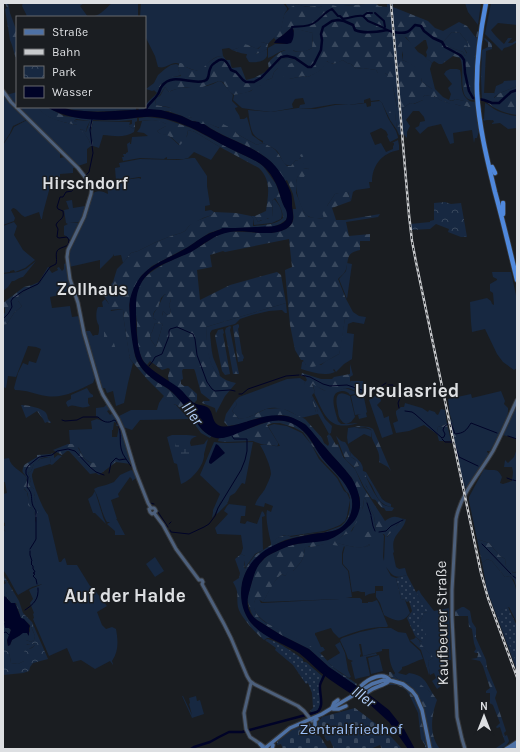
<svg xmlns="http://www.w3.org/2000/svg" width="520" height="752" viewBox="0 0 520 752" font-family="Karla,sans-serif">
	<style>
		.grass { fill: #172841 }
		.forest { fill: url(#forest-firs); fill-rule: evenodd }
		.wetland { fill: url(#wetland-marsh) }
		.cemetery { fill: url(#cemetery-stones) }
		.park { fill: url(#park-crowns) }
		.garden { fill: url(#garden-dots) }
		.water { fill: #000327 }
		.lines { fill: none; stroke-linecap: round; stroke-linejoin: round }
		.stream { stroke: #000327; stroke-width: 1 }
		.canal { stroke: #000327; stroke-width: 2 }
		.river { stroke: #000327; stroke-width: 2.5 }
		.secondary-casing { stroke: #35373a; stroke-width: 5 }
		.primary-casing { stroke: #35373a; stroke-width: 5.5 }
		.motorway-casing { stroke: #35373a; stroke-width: 6 }
		.secondary { stroke: #4d607c; stroke-width: 3 }
		.primary { stroke: #4e71a5; stroke-width: 3.5 }
		.motorway { stroke: #4f88dc; stroke-width: 4.5 }
		.rail-casing { stroke: #c8cacd; stroke-width: 2.5 }
		.rail { stroke: #1a1d21; stroke-width: 1; stroke-dasharray: 3; stroke-linecap: butt }
		.labels { text-anchor: middle; stroke-width: 3; stroke-linejoin: round; paint-order: stroke }
		.street-label { font-size: 15px; fill: #dddfe2; stroke: #1a1d21 }
		.park-label { font-size: 15px; fill: #9cc1f9; stroke: #1a1d21 }
		.water-label { font-size: 16px; font-style: italic; fill: #b2cef9; stroke: #1a1d21 }
		.quarter-label { font-size: 17px; font-weight: bold; fill: #dddfe2; stroke: #1a1d21 }
		.district-label { font-size: 19px; font-weight: bold; fill: #dddfe2; stroke: #1a1d21 }
	</style>
	<defs>
		<pattern id="forest-firs" width="22" height="20" patternUnits="userSpaceOnUse"><rect width="22" height="20" fill="#172841"/><path d="M5 1l3.5 6h-7zM16 11l3.5 6h-7z" fill="#38475c"/></pattern>
		<pattern id="wetland-marsh" width="20" height="14" patternUnits="userSpaceOnUse"><rect width="20" height="14" fill="#172841"/><path d="M1 5h8M5 5V1M11 12h8M15 12V8" fill="none" stroke="#38475c"/></pattern>
		<pattern id="cemetery-stones" width="16" height="16" patternUnits="userSpaceOnUse"><rect width="16" height="16" fill="#172841"/><path d="M2 7V4a2 2 0 0 1 4 0v3zM10 15v-3a2 2 0 0 1 4 0v3z" fill="#38475c"/></pattern>
		<pattern id="park-crowns" width="20" height="18" patternUnits="userSpaceOnUse"><rect width="20" height="18" fill="#172841"/><path d="M2 6a3 3 0 1 1 6 0M12 15a3 3 0 1 1 6 0" fill="none" stroke="#38475c"/></pattern>
		<pattern id="garden-dots" width="8" height="8" patternUnits="userSpaceOnUse"><rect width="8" height="8" fill="#172841"/><path d="M2 2h.1M6 6h.1" fill="none" stroke="#38475c" stroke-width="1.8" stroke-linecap="round"/></pattern>
	</defs>
	<rect width="100%" height="100%" fill="#1a1d21"/>
	<g class="grass">
		<path d="M23 3H84L80 6 88 17C99 17 104 10 112 3H138V17H27L26 14 22 6Z"/>
		<path d="M141 3H283L287 8V10C282 16 284 22 281 29 278 35 272 39 268 44L262 42 261 43V46L257 49 248 45 232 50 229 48 222 49 223 56C209 56 208 68 200 70 191 72 184 64 176 63 169 63 166 69 158 67L155 56 145 36V17H140Z"/>
		<path d="M285 3H374L344 6V10H339L322 6 318 8 312 6C307 8 302 6 297 4L289 9Z"/>
		<polygon points="465,3 481,3 478,25 468,12"/>
		<path d="M491 3H517V25L498 23 491 30C494 35 499 39 504 44L508 38H512L508 43H512L517 40V42C513 45 509 47 504 48L502 51 485 34Z"/>
		<path d="M293 28 313 33 312 48C301 55 297 50 286 50 281 50 274 56 268 58V48L275 44H287L294 31Z"/>
		<polygon points="452,32 460,33 468,43 468,47 464,48 467,54 465,56 463,52 446,46 442,43"/>
		<path d="M403 36 405 37 410 42 418 52 423 55 432 63 430 69 435 89H432L422 82C420 70 413 64 402 60L403 55 399 39 400 38Z"/>
		<path d="M267 49C267 51 267 53 267 56 265 62 254 63 249 62L246 57 247 54H256Z"/>
		<path d="M281 58 296 60 297 61 289 79 303 76 308 77C316 72 323 71 326 61L333 64 343 60 347 63 351 64 356 69 363 68 376 70 378 73H385L388 75 393 86 395 98 397 107 395 112 397 130 390 120 382 103 379 100 371 101 370 98 364 100V103H362L349 105 335 104 312 108H299L300 105 305 104 303 98 295 99 292 104 293 108 271 112 255 110 242 108 233 100 234 95 251 91 255 87 261 85 267 80 272 78 274 72 278 68V64Z"/>
		<path d="M176 64 179 65 178 70 181 75C168 79 165 76 158 89L152 91 146 89 154 83 158 75 165 69 171 65Z"/>
		<path d="M450 69H457L460 70C463 82 458 96 472 102L464 101 455 99C453 101 452 101 449 100L451 94 448 88 452 84 444 74 446 71Z"/>
		<polygon points="516,80 517,84 515,87 500,93 493,98 496,86 503,83 504,81"/>
		<path d="M219 81 222 82 233 95 232 101 238 107 235 108C236 112 240 114 240 119H244L247 117 252 135 263 143V141C260 140 257 138 255 136 250 132 249 116 248 110L271 112 298 108 315 109 335 105H349L366 103 367 107 371 106V102L380 101 382 103 388 118 396 131 398 137V138L390 142 387 136 388 135 386 131 381 128 370 133 375 145 381 143 386 152 393 149V146L394 145V143H392L398 140 399 145V150C382 153 372 165 372 182H369L370 188 356 190 353 192 351 201 348 192 335 194 327 206 324 219C319 218 313 219 308 216 301 212 292 184 298 176 300 173 306 171 309 169L303 168V164L304 162 301 157 298 161 296 160 291 166C282 166 282 157 277 151 275 149 272 147 269 146 264 143 262 143 257 145L237 134 232 129 220 128 192 118 168 107 156 105 155 98 160 96 165 87 169 92C182 85 193 88 207 86 211 85 215 83 219 81Z"/>
		<path d="M17 92V107H38C46 119 61 121 75 125L77 124V122L74 121 76 120 90 121 87 127 86 132 82 129H80C86 134 89 139 91 146L87 149V163L78 166 11 102 6 95Z"/>
		<polygon points="425,95 436,97 442,101 444,101 448,103 455,104 461,106 467,106 470,108 476,108 479,131 477,138 475,138 474,143 472,130 453,133 454,143 450,144 441,124 428,127 420,134 415,128 419,126 420,122 425,121 424,117 419,111 413,111 406,120 410,126 407,132 407,138 403,134 401,116 403,114 402,109 410,103 414,104 423,100 423,97"/>
		<polygon points="3,97 4,97 9,103 26,120 13,126 10,133 3,144"/>
		<path d="M485 103C488 104 491 107 494 109 501 113 509 115 517 116V128L508 129 500 123 492 124V123L494 122 493 120C490 121 487 119 484 121L483 119H484Z"/>
		<path d="M27 120 61 153 60 154V158L65 157 77 168H73V173L60 174V177H53V183H51L43 213 42 219H41L39 212 25 217C20 215 18 209 13 208L11 210 15 218 14 221 3 225V145L11 133 14 127Z"/>
		<polygon points="152,120 161,121 166,124 166,126 157,131 159,133 168,135 179,145 187,136 188,130 195,132 220,147 211,160 194,152 188,158 184,159 167,159 167,157 165,158 164,159 140,158 123,161 122,157 124,157 123,154 126,154 126,153 128,152 127,144 130,142 130,144 131,144 132,137 148,136 144,133 137,132 140,128 142,121"/>
		<path d="M93 121 130 122 129 126 134 129 135 127 134 132C125 138 114 136 103 135L99 148 93 146 91 131Z"/>
		<path d="M192 158H195L207 176V186L210 205 205 206V211L211 210 214 212 212 215 203 218 189 226 185 231 181 233 171 236 154 243 138 251 131 253 123 263 121 255 114 256 113 254V256L100 269V260L69 267 68 258 69 250 74 242 93 193C98 190 103 191 108 194L107 185 108 182 139 178 141 179V177H139L116 181 115 168 120 167 119 163 140 159 178 160Z"/>
		<polygon points="89,198 81,222 69,223 80,223 70,240 66,236 64,235 64,226 68,224 66,223 64,210 69,209 66,201 72,200 73,208 85,206 87,199"/>
		<path d="M274 199C279 204 284 212 281 219L272 223 254 225 253 218 251 216H255L258 222C263 219 269 219 273 216L272 201Z"/>
		<polygon points="14,222 17,226 14,235 23,250 35,260 25,268 15,272 14,270 10,271 10,272 3,273 3,226"/>
		<path d="M36 261 23 277C19 277 15 282 12 281L8 287 3 291V274L18 272 26 269Z"/>
		<path d="M66 263 69 282 73 292 50 297 52 308 70 306 72 317 79 316 83 334 95 378 93 383C78 390 63 399 46 396 34 394 27 390 15 390L14 388 18 373 23 363 28 365 29 361 36 363 41 349 36 347 28 346 16 377 8 376 6 388 3 387V325L7 324 14 313 22 306 18 301V297L27 289H31L40 283 49 269 52 273 58 270 57 268 59 267 62 271 64 269V264Z"/>
		<polygon points="347,263 352,264 347,299 339,279 346,271"/>
		<polygon points="492,272 511,272 517,300 517,368 514,370 503,362 497,354 485,329 472,332 471,322 470,302 487,298 491,301 492,304 494,305 493,293 490,291 490,284 497,280 497,279 493,277"/>
		<path d="M165 294 171 300 169 305 171 311 170 314 167 315 163 311 162 320H156L153 318C153 311 158 309 160 303 162 299 162 298 165 294Z"/>
		<path d="M105 299 109 304 111 311 123 309 124 321 130 359 133 363 128 383 124 403 116 406 113 391 107 393 105 388 101 389 85 331H90L93 336 95 335H98C99 333 99 330 99 328 99 323 98 326 97 321 96 318 96 310 98 307H103L102 302Z"/>
		<path d="M286 303 287 313H285L282 310 269 311 252 315 240 319 235 324 212 330 210 333C211 341 211 349 213 357 215 363 219 369 220 376 206 364 207 344 206 327Z"/>
		<path d="M353 312 359 316 366 317 364 324 353 322 348 324 347 333 354 334 352 359 344 364 336 372 334 369 333 370 335 372C323 377 312 372 301 369L302 362 304 361 306 365H321L326 361 339 354 345 318 348 319 353 315Z"/>
		<polygon points="155,323 163,324 156,347 151,340 150,335 152,332"/>
		<path d="M300 378 306 382 304 383 311 395 316 412H318L312 395 325 419 332 426 331 433 329 434 318 414 301 418C291 411 278 405 266 409 255 413 252 418 239 419L232 411 237 404 235 401 239 397 287 379Z"/>
		<path d="M350 381H363L365 392 350 395C348 392 346 391 342 391 327 392 336 412 338 421L341 424H346C344 423 342 422 341 420 339 418 338 414 338 411 335 399 335 388 350 396L355 417 351 422 346 424 358 423C329 432 325 416 314 393L315 392 312 383 323 390 334 392 345 388 357 392Z"/>
		<path d="M87 388 90 393 93 395V397L88 398V403L90 406C87 407 83 408 80 407 74 406 73 404 68 407L66 403 67 401 71 399V395Z"/>
		<path d="M501 391 505 401 504 404 508 408C509 422 497 440 490 451H487V452L489 454 474 478 466 489 455 438 453 422C449 416 449 407 448 399L471 394 472 398Z"/>
		<polygon points="363,393 367,412 366,413 367,417 359,419 358,415 361,414 355,415 351,396"/>
		<polygon points="377,393 380,395 381,401 377,405 382,411 384,418 389,416 389,419 393,434 382,438 369,400 374,397"/>
		<polygon points="163,397 175,405 176,405 189,419 140,420 132,430 123,427 119,416 131,410 157,410 159,403"/>
		<path d="M105 402 111 410 110 411 109 410 107 411 110 415 113 413 119 426H116L117 423 114 422 113 430H112V437H117L119 427 121 428 130 461C125 457 117 457 111 461 106 461 103 462 98 463 88 465 82 457 79 448L70 444 69 430 92 429 91 421 97 419 105 422 96 416V408L104 407 106 405Z"/>
		<polygon points="405,403 422,408 428,412 429,410 435,412 436,414 438,415 441,409 445,410 447,424 438,427 437,434 424,425 409,431 396,433 393,423 398,421 396,414 396,411 401,407 404,407"/>
		<polygon points="517,403 517,437 516,439 512,437 502,435 511,417"/>
		<path d="M274 424 287 426 302 433 311 444 319 459 337 478 344 491 347 493 350 500 347 516 345 521 340 525 333 528 324 531 290 536C283 533 276 539 271 543 269 534 265 518 267 510L271 512 273 506 265 503 264 507 255 505C257 498 262 494 265 489 267 484 270 479 271 474 271 467 264 451 260 445 267 443 274 447 280 446L268 426Z"/>
		<path d="M355 427C360 430 366 426 372 431L371 437 364 434 348 444 347 437 348 428Z"/>
		<path d="M172 435H187L197 436C193 438 191 438 190 443L191 446 204 444 206 441 208 439 204 454C205 465 191 481 181 484L177 464 174 463 167 437Z"/>
		<path d="M214 442C227 444 240 442 253 442L245 484 242 483 235 493 230 496 228 502H227L228 503 217 514 216 513 222 499C219 504 216 514 212 518L213 512V510L220 494 200 475Z"/>
		<path d="M517 448V571L514 573 506 566 505 559 500 556 489 543 477 539 469 501V497L484 469C493 472 497 466 502 477L500 483 503 484 512 481 513 472 512 467H504L505 460 508 463 514 457Z"/>
		<path d="M350 451C354 458 364 461 363 471L366 472 382 499 386 502 391 504V507C377 504 376 492 370 483 368 480 366 477 365 474L366 486 376 500 372 499 364 487 354 467 359 466C358 461 355 459 351 457Z"/>
		<path d="M58 455 62 456 52 465 50 464 34 469C34 470 32 474 32 475 32 482 43 510 48 515L59 562H61L63 559 65 558 67 565H77L90 586 93 588 107 606 97 612 102 625 106 629 112 627 116 629C118 640 119 651 112 661L113 664V665L110 661 95 669 81 660 73 662 67 648 49 656 33 619 34 618 33 614 34 613 30 603 33 599 29 590C33 587 38 587 42 584L32 587 18 595C13 587 9 577 3 570V529L6 532 3 528V526H5V523L3 522V494L7 493 5 482H3V459L9 458C11 468 21 470 27 478L24 489 27 492 30 507C37 511 34 516 36 523L37 507 34 498 35 494 34 492V489L29 485 31 480 28 473 31 471 34 464 37 463V462L40 459 49 457 50 458 51 463H54V458Z"/>
		<path d="M131 470 133 471 136 478 132 481V479L130 477 118 494 119 497 111 500 117 519 116 520H117L125 535H115V531L107 524 110 522H107C101 512 100 500 94 489L98 487 106 485 114 482 120 475Z"/>
		<polygon points="95,491 103,517 106,524 95,513 93,513 88,499 92,496"/>
		<path d="M365 498 374 516 376 529 383 534 384 536 383 557 384 561 385 536 387 537C391 533 394 528 398 524 400 522 404 520 406 519 403 533 390 534 394 552L393 553 396 567 399 569 405 568 407 575C394 579 393 576 386 567L391 576 396 578 401 599 405 600 410 613C402 624 395 621 384 615L380 603 376 597V591H383V586H375V593L369 594 365 596V592H361L358 591 352 592 349 571 343 564V554L345 546C354 547 362 550 370 545L369 544C368 545 365 547 363 547 359 549 339 544 334 542L342 536 352 531 363 507 364 499Z"/>
		<polygon points="229,504 246,506 245,516 241,516 240,523 245,524 247,521 257,524 262,511 264,513 265,516 262,517 263,550 255,554 245,568 245,556 241,554 243,548 241,535 217,534 215,528 228,514 224,511 227,506"/>
		<path d="M324 544H330L344 546 342 553V564L348 571 352 597 346 598H360L362 600V603H368V602H372L377 600 379 604 388 626 387 627C371 626 353 632 339 638L333 632 331 628 315 633V635L316 636 321 647H323L325 650 320 653C312 648 304 643 295 638 284 631 244 618 256 598L259 599 261 603H263L340 599 263 602C268 593 273 580 282 574L285 576 289 570 293 571C302 561 303 561 305 548L307 546 311 547Z"/>
		<polygon points="155,557 164,571 155,577 146,564"/>
		<path d="M487 559 492 561 505 577 510 576C520 588 517 608 517 623L509 607 497 612 515 658H517V671L487 590 482 563Z"/>
		<path d="M419 590 421 594 434 611 449 608 451 660H443L445 667 438 670 442 678H444L445 682H439L441 686 437 689 432 681 436 678 434 673 430 675C430 670 428 666 428 661L433 658C429 652 420 646 419 640L422 642 420 620 423 616V613L427 612 416 592Z"/>
		<path d="M3 592H6L7 594V598L11 603H15L20 614 30 624 35 636 34 640 31 642 26 640H23L27 645 30 644H35V645C32 648 28 649 24 652V661L18 664 11 663 9 652 4 649 3 647V620L9 628 11 630 7 642 8 646 10 645 12 640 18 636H19L23 632 27 633 28 635 30 631V624L21 618 17 605 11 603 6 597 3 596Z"/>
		<path d="M379 628H391L398 632 406 633 410 642 420 651 423 659C415 661 410 665 402 667V669L398 673 406 675 409 673C424 675 426 682 433 694L415 681 408 683 398 679 394 675 395 673C390 665 389 658 389 649H382V651L363 656 361 644H359L361 654 360 655V657L376 653 377 655 366 657 370 675 369 676H368L355 679 351 662 353 661 348 659 346 653 340 640 342 638 360 632Z"/>
		<polygon points="340,642 345,653 348,670 351,677 349,678 334,668 327,661 340,653 335,645"/>
		<polygon points="379,655 383,671 371,674 368,658"/>
		<polygon points="182,696 183,696 192,715 189,704 190,703 189,698 196,696 197,701 200,700 204,714 192,718"/>
	</g>
	<g class="forest">
		<polygon points="5,3 8,3 10,13 17,32 17,59 16,59 12,45 10,40 11,40 10,40 5,9 7,8"/>
		<path d="M375 3 379 6 387 7V3H393V7L428 21 435 28 443 31 459 22 467 26 476 38 477 31 479 32C475 54 475 77 476 100 472 100 469 100 467 98 459 91 465 67 460 58L453 56 442 64H439L434 61 432 63 426 58 427 55 426 52 428 48 426 40H424L414 48 406 37H403L401 38H400L399 40 402 42V60L410 63 424 74V75L421 78 422 82 432 89H435L443 97 451 101H453L455 99 464 101 476 102V108H470L467 106H461L455 104C451 105 448 103 444 101H442L434 96V98L432 99 430 96 425 95 423 97V100L413 104 410 103 402 109 403 114 401 116 403 134 399 135 397 130 395 113H388L387 111 389 109 397 107 393 86 387 82V77L388 75 385 73 381 74 378 73 376 70 363 68 356 69 351 64 347 63 343 60C337 63 332 66 327 61 322 72 317 72 308 77L303 76 289 79 287 80 284 78 282 67 297 61 296 60 281 58 278 64V68L274 72 272 78 267 80 265 85C257 85 257 88 250 91 246 93 239 94 234 95L229 91 223 82 219 81 194 90C189 86 188 87 182 88 177 89 174 89 169 92L165 87 159 96 155 98 156 105 176 109 188 114V116L192 118 194 117 219 128V124L221 123 233 129 237 134 257 145C262 143 264 143 269 146 279 150 280 159 287 166H291L296 160 298 161V159H300L301 157 300 155 302 154 305 161 303 165V168L309 169 308 172 303 178 298 176 296 181V193L304 212 309 217 324 219 321 208 327 206 335 194 343 192H348L351 201 332 208 336 220H345L380 214 378 217 346 222 349 236 370 234V241H360V250C346 253 349 258 346 269 345 273 341 276 338 279L346 299 353 312V315L351 321 348 319 345 318 341 346 339 354C332 357 319 367 312 367 310 367 308 366 306 365L303 360H301L295 350 290 325 285 271V270L292 267 289 239 225 252 223 251 210 255 212 267 197 270 200 300 230 285 277 272 281 275 286 303 206 327C208 351 207 378 236 383L225 396 216 413 215 408 202 403 203 401H209L210 400 201 393 195 371 194 369H183L182 371 183 379 181 380V384L184 386H188L197 394V400L194 403 178 388 169 382 168 376 170 369 168 368 162 370 150 361 147 365C137 355 137 337 137 324 136 314 134 301 137 291 145 268 173 261 192 251 204 245 214 235 227 232 242 229 286 241 293 221 294 218 293 213 293 209H296L293 194 287 180 285 181C280 174 276 166 270 161 251 144 225 139 204 124L201 125 195 121H192L182 116 168 111 139 110 138 107H145C147 101 153 98 157 93L154 90C160 88 160 84 164 80 168 76 175 77 181 76L178 70 179 63H181L186 65V67C189 68 192 70 195 70 205 72 209 56 223 56L226 60H230L231 66 232 68 241 67 246 80 254 78 269 70 268 63C275 55 283 49 293 49V51C300 52 305 52 312 48L313 33 291 28 283 35 276 40 274 38 281 28 284 15 286 12 291 7 297 4 306 7 315 6 318 8C325 4 329 4 336 6L339 10H343L344 6H346ZM452 32 460 33 468 43V47L465 45 463 46 467 53 465 56 463 52 447 46 442 43ZM165 294 166 295V299H170L171 300 169 305 171 311 170 314 167 315 163 311V314L162 316H159L161 320H156L153 318C153 313 154 311 158 308L161 298ZM155 323 163 324 156 347 151 340 150 335 152 332Z"/>
		<path d="M485 38 492 44V49L486 51 484 93H494V98L500 93 515 87 517 84V115C508 114 500 111 493 107 489 104 486 101 482 100L481 77 482 50 488 47V43L484 39Z"/>
		<path d="M262 42 268 44 267 49C255 57 245 55 232 50L238 48 244 44 248 45 258 49 261 46 260 43Z"/>
		<path d="M38 107H47L64 116 72 117 113 120 137 118V121L135 122V127L134 129 129 126V125L132 124V120L119 121 93 120 91 129 93 146H91C89 139 86 134 80 130L82 129 86 132 90 121 76 119 74 121 77 122V124L75 125C62 121 46 120 38 107Z"/>
		<path d="M62 107H136V110C111 110 86 115 62 107Z"/>
		<path d="M147 117 165 119 191 128 235 151 256 161 263 166 276 184 283 204 287 211V217L286 220 280 224 272 227 248 228H224L209 233 188 247 152 266 141 276 134 289 129 305 132 333 135 356 137 361 143 370 153 379 168 389 174 394 187 408 202 430 211 436 210 438 201 433 190 418 177 405 172 404 163 397 164 396 147 379 130 359 128 348 124 321 123 309 109 310 108 309 109 304 103 294 113 282 117 269 123 263 131 253 138 251 154 243 171 236 181 233 185 231 189 226 194 222 212 215 214 212 236 213 251 216 253 218V226C262 225 276 225 283 218 283 211 279 204 275 198L272 201 273 218H268L263 221 261 220 258 222 255 216 266 211C268 195 272 181 259 168L220 147 195 132 188 130 186 139 180 145C176 142 173 138 169 136 164 133 161 136 157 131L166 126V124C159 119 148 120 139 121V118Z"/>
		<polygon points="48,267 50,268 49,269 40,283 31,289 27,289 18,297 18,301 22,306 14,313 7,324 3,325 3,314 5,313 5,308 3,306 3,303 24,287 32,285 39,282"/>
		<polygon points="238,324 239,325 239,327 238,329 242,354 243,355 244,358 243,359 243,361 238,362 233,328 233,326"/>
		<polygon points="230,326 231,327 230,330 239,374 233,374 225,331 226,328"/>
		<polygon points="112,328 114,328 116,332 113,336 113,340 118,356 112,360 108,354 107,338 104,337 104,332"/>
		<polygon points="223,329 224,333 223,334 230,374 225,375 222,371 215,336 218,330"/>
		<path d="M350 364 353 375 350 377V382L356 383 363 390C356 395 353 387 345 388 342 389 339 391 336 392 328 394 319 387 312 384L315 392 312 395 318 412V414L316 412 311 396 307 394 304 383 307 380 305 376H301L302 373 321 379H332L334 377 350 374Z"/>
		<path d="M235 401 237 404 232 411 239 419 249 417 266 409 282 408 305 419 322 438 324 443 328 446 329 444 327 436 329 434 331 436 336 445 338 444 343 457 355 469 363 487 385 521C388 519 392 516 396 517 399 517 401 519 405 519L404 520 398 524 396 526 398 529 397 530 395 529 386 537 384 534H382L379 540 373 543 363 537 367 532 376 529 374 516 365 498 364 499C363 510 360 518 354 526 352 529 351 532 349 534H346L342 536 335 542C340 544 358 549 363 547 365 547 368 545 369 544L370 545 362 549 333 545C326 543 318 546 311 547L309 546 305 548C303 561 302 561 293 571H289L285 576 282 574C274 579 268 594 263 602L256 598C252 605 255 613 260 618 267 625 276 627 284 632 295 637 310 645 319 652 325 657 328 663 334 668 341 674 349 678 357 684L356 686 329 667 309 649 281 635 257 620 254 618 251 612 247 599 255 571 258 565 267 556 287 546 334 537 360 508V498L352 478 325 447 311 431 305 424 288 416 281 415 258 418 240 424 228 426 224 422 226 414Z"/>
		<path d="M21 405C27 405 43 408 46 413 49 418 46 418 51 422V423L47 422 45 423 43 419 37 411 26 418Z"/>
		<polygon points="449,418 450,418 453,422 464,478 465,488 466,488 471,482 465,492"/>
		<path d="M273 420C302 420 306 435 321 456 335 476 362 490 349 518 343 532 327 532 315 533 305 535 294 537 285 540 272 545 265 552 256 561 253 563 251 565 249 567 241 578 240 594 243 606 246 622 258 631 272 638H267L264 640C256 634 240 616 238 607 236 595 240 594 233 582L239 578 240 573 235 559 241 554 245 556C246 560 243 565 245 569L255 555 271 545V542L279 537 287 535 291 537 313 533 325 532 341 526 345 522 348 517 350 508V498L349 494 345 490 338 477 321 459 303 432 293 427 280 423H273L267 425 278 443V445L277 446 261 444 253 441 224 442 218 441 219 438H222Z"/>
		<polygon points="447,424 451,441 439,441 437,433 438,427"/>
		<path d="M358 426 369 427 373 429 391 471 388 467 379 462C381 453 375 446 372 438 371 435 373 431 370 429 365 425 360 429 355 427Z"/>
		<path d="M336 436C339 439 341 442 345 442 349 447 350 452 351 457L357 461 359 466 354 467 346 460 344 456Z"/>
		<path d="M68 444H72L77 446C79 449 80 452 82 455 89 467 98 462 108 460L111 461 115 457 118 455 120 456 119 458C124 459 130 457 131 464L116 462 99 475 96 473 90 474 69 451H67L62 455 53 450Z"/>
		<path d="M52 453 54 455V463L52 464 51 463 50 458 49 457C43 457 38 458 37 464H34L31 471 28 473 31 480 29 485 34 489V492L35 493C34 498 34 500 37 504L38 512 37 513V522C33 512 38 514 28 505 28 501 29 495 27 492 24 488 23 488 23 483L27 480V478C23 471 21 474 24 465L37 457V455L51 454Z"/>
		<path d="M360 471H363L365 474C368 482 377 500 384 505 387 507 391 506 394 508L392 511H386L384 508H382C373 498 364 484 360 471Z"/>
		<polygon points="477,539 489,543 500,556 505,559 506,566 511,569 513,573 515,573 517,571 517,589 514,580 510,576 505,577 492,561 487,559 482,563"/>
		<path d="M462 607H464L470 611 472 622 476 628V638L486 660 487 668 497 692 495 698 506 731 504 733 505 736 507 735 509 741C507 746 502 749 496 749V748L505 742 500 727 497 728 496 727 500 723 493 705 490 703V693H486V691L490 688 483 666 480 661 471 659 477 658 478 655V653H476L474 652 476 649 474 643 472 629 469 627 468 616H455V611Z"/>
		<path d="M416 637 419 640 420 643 429 653 431 654 433 658 428 661C428 666 431 672 429 675L421 650 410 640 414 639Z"/>
		<path d="M389 672H391L398 679 408 683 415 680 433 694 437 700C431 716 429 735 440 749H425V745L421 739 418 713 410 696 406 690 397 685H384L388 677 370 678C376 673 381 673 389 675Z"/>
	</g>
	<path class="wetland" d="M180 440C189 442 189 449 196 452V453L192 452 184 457 179 455 175 446 176 443Z"/>
	<g class="cemetery">
		<path d="M355 708C372 721 389 732 402 749H382L380 745 370 749H334L330 740 327 741 317 724 322 717Z"/>
		<polygon points="310,723 322,739 328,749 283,749 281,744 277,745 277,742 279,740 292,730"/>
	</g>
	<g class="park">
		<polygon points="445,202 451,204 461,203 467,237 461,237 448,232 449,229 436,224 430,229 411,230 410,224 430,222 430,221 434,220 434,203"/>
		<path d="M3 574 19 601 23 613 32 622 48 659 33 663 30 667 29 671 23 673 3 675V647L4 649 9 652 11 663 18 664 24 661V652L25 650 32 648 35 645V644C31 643 25 647 22 643V642L23 640H26L31 642 34 640 35 636 31 626 24 619 21 618 16 603H11L7 598V594L6 592H3V585L6 583 3 579Z"/>
	</g>
	<g class="garden">
		<polygon points="407,575 416,592 428,612 423,613 423,616 420,620 428,640 422,642 415,636 407,618 412,611 409,601 407,602 405,600 401,599 396,578"/>
		<polygon points="508,607 517,626 517,658 515,659 496,612"/>
		<path d="M267 639C276 640 294 653 303 659V661L304 662H306L322 676 320 684V706L318 710 312 713 310 711 313 708 312 693 308 683 306 684 293 665 275 650 276 648 265 640Z"/>
	</g>
	<g class="water">
		<path d="M292 27C295 31 294 39 291 43L287 44 274 43 276 40 283 35 291 28Z"/>
		<path d="M47 107H62L71 110 98 112 149 109 161 110 182 116 192 121 199 122 201 124H204C224 139 250 144 269 160 277 166 288 183 291 193 292 197 292 201 292 206 293 215 296 223 286 229 268 238 248 229 230 232 215 234 203 245 191 252 179 258 157 265 148 274 139 283 136 294 136 306 136 319 136 351 144 362 154 373 167 379 179 388 184 392 189 400 194 403 198 405 203 405 207 407 214 411 211 421 218 425 227 430 246 421 256 419 265 416 276 414 286 416 293 417 300 421 306 425 313 432 319 441 326 448 334 458 349 472 354 482 358 490 362 502 359 511 357 519 352 524 346 529 341 533 334 538 328 540 315 543 301 542 289 546 283 548 278 551 273 553 269 555 265 557 262 561 255 568 253 579 250 589 246 602 246 611 257 620L281 635 309 649 329 667 367 693 389 710 404 729 415 749H408L389 722 366 701 359 699C346 690 332 682 320 672 313 666 307 659 299 653 285 644 265 638 254 626 243 615 239 599 242 583 249 552 279 540 308 535 317 533 327 533 336 530 349 525 355 508 351 496 346 481 333 471 323 459 317 452 313 442 307 435 285 410 263 423 238 433 231 436 224 439 216 438 201 434 196 420 188 410 183 404 178 398 172 392 167 387 159 384 153 379 147 375 141 368 138 362 132 353 128 310 130 299 139 265 162 263 188 247 196 242 204 235 213 232 215 231 217 231 218 230 220 230 222 228 223 228 224 228 234 228 235 228 243 228 250 227 258 227 266 226 280 228 286 220 287 218 287 216 287 215 287 210 285 209 283 204 280 197 279 189 275 182 265 162 253 160 235 151 226 147 218 142 209 137 193 128 174 119 155 117 145 116 136 118 126 119 101 121 69 121 47 107Z"/>
		<polygon points="216,444 218,445 225,453 211,464 209,463 209,461"/>
		<polygon points="3,596 6,597 11,603 15,603 21,618 24,619 30,626 29,628 29,636 27,633 23,633 19,636 12,640 10,645 8,646 7,640 11,630 9,628 5,628 4,623 5,622 3,620"/>
	</g>
	<g class="lines">
		<g class="stream">
			<polyline points="85,176 89,172 93,153 90,130 92,119"/>
			<path d="M3 319 8 314 12 307 11 301 13 298 23 291 38 284 50 267 56 264C58 258 53 251 61 248 64 247 66 246 68 245L69 240 67 237 59 238 57 237 58 229 56 225C58 219 65 220 63 211L58 209 57 207 60 197H63L66 192 72 191 77 186 81 185 84 179"/>
			<polyline points="149,366 153,361 155,357 162,354 169,336 169,331 170,329 177,327 193,334 195,339 197,355 207,382 212,389 215,391 230,390 235,391"/>
			<polyline points="301,375 310,377 323,384 330,386 347,385 365,391"/>
			<polyline points="388,385 393,385 395,393 401,396 398,403 399,408"/>
			<polyline points="368,391 374,391 386,383"/>
			<polyline points="239,394 242,394 248,389 286,376 299,375"/>
			<polyline points="405,411 412,412 415,414 442,438 444,437 445,434 443,430 444,427 449,423"/>
			<path d="M62 420 65 421 77 420 83 417H98C103 422 108 424 114 420L116 421C125 433 115 445 126 459"/>
			<path d="M451 423 455 434C464 433 466 431 471 423L497 433"/>
			<polyline points="508,436 517,439"/>
			<polyline points="442,439 445,442 452,442"/>
			<polyline points="454,442 459,457 478,466"/>
			<polyline points="137,471 150,503 154,504"/>
			<polyline points="109,473 111,463 116,458 119,460 126,459 133,469"/>
			<polyline points="507,478 512,480"/>
			<polyline points="513,480 517,481"/>
			<polyline points="367,503 371,515"/>
			<polyline points="158,512 168,527"/>
			<polyline points="371,516 373,526 375,531"/>
			<polyline points="169,524 171,522"/>
			<polyline points="170,530 171,532 189,534 204,527 209,524 215,516 218,508 241,470 245,460 247,451 247,439 234,439 232,436"/>
			<polyline points="379,532 386,531 391,526 403,520"/>
			<polyline points="482,544 487,549 511,574"/>
			<path d="M30 549 35 541 36 539V512C36 510 34 508 33 506 30 498 34 495 27 487L28 477 26 474V470L28 466 39 457 52 455 57 451 68 449 75 451 90 467 96 472 104 475"/>
			<polyline points="30,551 30,555 32,561 31,562 32,563 31,564 33,566 33,569 34,570 35,572 33,573 35,574 33,576 36,579 37,584"/>
			<polyline points="513,576 517,579"/>
			<path d="M25 610C34 604 39 599 38 588"/>
			<polyline points="3,633 6,632 9,635"/>
		</g>
		<g class="canal">
			<polyline points="375,13 384,21 385,27"/>
			<polyline points="363,16 367,13 372,13"/>
			<path d="M292 27C300 26 308 27 314 23 321 19 324 12 332 9L338 16H340L343 19C350 18 355 15 363 16L368 21 382 27 387 30"/>
		</g>
		<g class="river">
			<path d="M145 111C148 103 154 101 158 94 160 91 160 88 162 86 172 72 191 85 204 81 210 80 208 73 210 69 211 66 214 63 216 62 224 55 228 64 231 70L236 72 243 80 246 82H254L261 78 281 57 287 56 295 58 308 67H311L314 64 321 50 322 40 321 34 323 27 332 21 338 20 344 21 353 25 355 30C364 34 377 32 387 30 391 32 402 34 407 32 410 31 413 27 415 25L421 26 424 31 433 38 442 42 445 47 460 55 462 57 464 60 465 73 469 91 473 98 484 100 492 103H499L511 92 517 90"/>
			<path d="M191 749 194 747 210 742 219 737 229 732H242L317 712C325 706 319 694 320 685 321 681 324 677 325 673"/>
		</g>
		<defs>
			<g id="secondary">
				<polyline points="3,91 11,102 78,168 92,186 91,194 84,217 68,250 67,257 70,279 78,303 84,333 100,388 103,395 118,419 123,430 135,470 148,503 151,508 149,509 150,512 152,514 154,513"/>
				<polyline points="151,508 154,508 155,509 156,511 154,513 163,525 176,549 199,580 202,580 203,582 202,584 224,624 231,638 247,676 250,681 254,684 298,706 304,711 312,721"/>
				<polyline points="251,683 244,713 246,729 250,737 268,749"/>
				<path d="M465 749 462 739 457 717 452 617V590L456 519C461 493 480 473 493 451 502 434 509 417 517 400"/>
			</g>
			<g id="primary">
				<path d="M361 686C368 679 383 671 390 680"/>
				<path d="M368 692C374 687 382 686 388 682"/>
				<polyline points="332,708 334,703 338,700"/>
				<polyline points="333,709 339,709 346,706"/>
				<polyline points="315,726 315,720 317,719"/>
				<polyline points="260,744 262,746 263,749"/>
				<polyline points="264,749 290,728 322,714 372,684 384,680 393,681 403,684 412,691 416,696 422,710 430,749"/>
				<polyline points="272,749 273,745"/>
				<polyline points="506,749 517,742"/>
				<polyline points="511,749 517,745"/>
			</g>
			<g id="motorway">
				<path d="M486 3C480 33 476 63 477 93 479 127 487 159 495 192 503 221 510 251 517 280"/>
				<polyline points="492,167 495,173"/>
				<polyline points="503,203 503,214"/>
			</g>
		</defs>
		<use href="#secondary" class="secondary-casing"/>
		<use href="#primary" class="primary-casing"/>
		<use href="#motorway" class="motorway-casing"/>
		<use href="#secondary" class="secondary"/>
		<use href="#primary" class="primary"/>
		<use href="#motorway" class="motorway"/>
		<defs>
			<polyline id="rail" points="391,3 409,215 412,241 416,262 481,573 488,598 517,677"/>
		</defs>
		<use href="#rail" class="rail-casing"/>
		<use href="#rail" class="rail"/>
	</g>
	<g class="labels">
		<g class="street-label">
			<text transform="translate(442 623) rotate(-91)" y="5">Kaufbeurer Straße</text>
		</g>
		<g class="park-label">
			<text x="351" y="734">Zentralfriedhof</text>
		</g>
		<g class="water-label">
			<text transform="translate(193 413) rotate(54)" y="6">Iller</text>
			<text transform="translate(364 696) rotate(37)" y="6">Iller</text>
		</g>
		<g class="quarter-label">
			<text x="85" y="189">Hirschdorf</text>
			<text x="92" y="295">Zollhaus</text>
		</g>
		<g class="district-label">
			<text x="407" y="397">Ursulasried</text>
			<text x="125" y="602">Auf der Halde</text>
		</g>
	</g>
	<rect width="520" height="752" fill="none" stroke="#dddfe2" stroke-width="8"/>
	<rect x="16" y="16" width="130" height="92" fill="#1a1d21" stroke="#686b6e"/>
	<rect x="24" y="29" width="20" height="6" fill="#4e71a5" stroke="#686b6e"/>
	<text x="52" y="36" font-size="12" fill="#dddfe2">Straße</text>
	<rect x="24" y="49" width="20" height="6" fill="#c8cacd" stroke="#686b6e"/>
	<text x="52" y="56" font-size="12" fill="#dddfe2">Bahn</text>
	<rect x="24" y="66" width="20" height="12" fill="url(#park-crowns)" stroke="#686b6e"/>
	<text x="52" y="76" font-size="12" fill="#dddfe2">Park</text>
	<rect x="24" y="86" width="20" height="12" fill="#000327" stroke="#686b6e"/>
	<text x="52" y="96" font-size="12" fill="#dddfe2">Wasser</text>
	<g transform="translate(484 716)" stroke="#1a1d21" stroke-width="3" paint-order="stroke">
	<path d="M0-3L7 15L0 10L-7 15Z" fill="#dddfe2"/>
	<text y="-6" font-size="11" font-weight="bold" text-anchor="middle" fill="#dddfe2">N</text>
	</g>
</svg>
